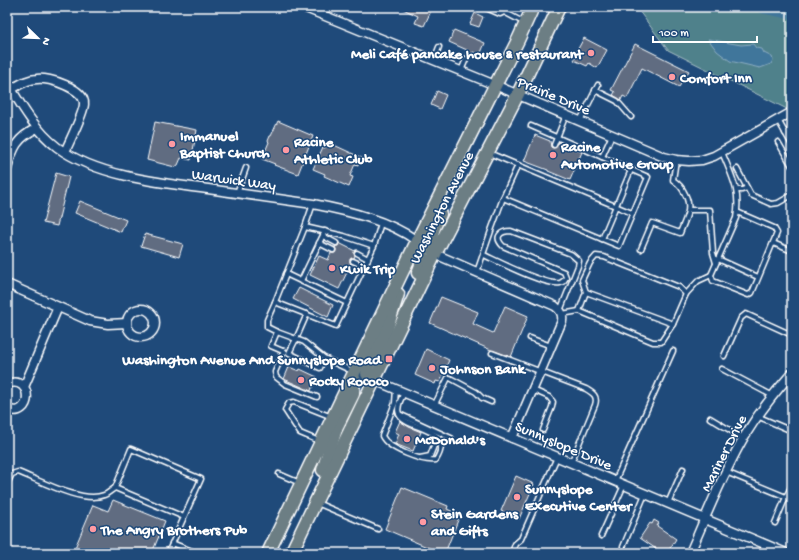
<svg xmlns="http://www.w3.org/2000/svg" width="799" height="560" viewBox="0 0 799 560" font-family="'Gochi Hand',sans-serif">
	<style>
		.green { fill: #50818b; stroke: #a8c0c5 }
		.water { fill: #3f769b; stroke: #8cadc3 }
		.lines { fill: none; stroke-linecap: round; stroke-linejoin: round }
		.river { stroke: #3f769b; stroke-width: 13 }
		.building { fill: #616c81; stroke: #fff }
		.service-casing { stroke: #fff; stroke-width: 7 }
		.minor-casing { stroke: #fff; stroke-width: 11 }
		.primary-casing { stroke: #fff; stroke-width: 15 }
		.service { stroke: #1f4a7a; stroke-width: 4 }
		.minor { stroke: #1f4a7a; stroke-width: 8 }
		.primary { stroke: #6c7e84; stroke-width: 12 }
		.poi-dot { fill: #ff9aa2; stroke: #1f4a7a; stroke-width: 1.5 }
		.labels { text-anchor: middle; stroke-width: 3; stroke-linejoin: round; paint-order: stroke }
		.poi-label { font-size: 15px; font-weight: bold; fill: #fff; stroke: #1f4a7a; text-anchor: start }
		.street-label { font-size: 15px; fill: #fff; stroke: #1f4a7a }
	</style>
	<rect width="100%" height="100%" fill="#1f4a7a"/>
	<filter id="ink" filterUnits="userSpaceOnUse"><feTurbulence type="fractalNoise" baseFrequency=".025" numOctaves="2"/><feDisplacementMap in="SourceGraphic" scale="8" xChannelSelector="R" yChannelSelector="G"/><feConvolveMatrix kernelMatrix="1 2 1 2 8 2 1 2 1" color-interpolation-filters="sRGB"/></filter>
	<g filter="url(#ink)">
		<polygon class="green" points="636,7 792,7 792,106 787,109 668,50"/>
		<polygon class="water" points="708,39 741,45 753,44 756,48 762,49 764,53 772,57 773,60 771,64 760,68 730,61 717,51"/>
		<g class="lines">
			<polyline class="river" points="763,7 792,13"/>
		</g>
		<g class="building">
			<polygon points="399,7 427,7 431,11 424,26 415,23 418,16"/>
			<polygon points="475,13 483,17 479,27 470,24"/>
			<polygon points="454,30 485,43 480,55 473,52 472,55 466,53 467,50 449,42"/>
			<polygon points="584,38 607,50 597,68 589,63 587,66 574,60 576,57 574,56"/>
			<polygon points="635,44 689,71 679,87 642,68 627,98 623,96 621,100 613,95 615,92 611,90"/>
			<polygon points="437,91 446,95 440,109 431,105"/>
			<polygon points="278,121 313,136 298,174 274,165 275,164 262,159 269,142 268,141 270,136 271,136"/>
			<polygon points="155,122 197,130 191,160 181,158 178,165 175,167 147,160"/>
			<polygon points="535,135 550,141 551,147 553,148 556,147 559,142 582,152 570,180 548,171 548,170 524,161"/>
			<polygon points="334,145 362,158 358,165 355,164 350,176 353,177 349,187 324,176 325,174 313,169 323,147 325,148 326,146"/>
			<polygon points="56,173 69,177 57,226 43,223"/>
			<polygon points="80,201 126,220 121,232 75,213"/>
			<polygon points="145,234 183,244 179,257 141,246"/>
			<polygon points="339,243 355,251 354,253 355,256 354,258 350,259 350,262 351,264 339,289 310,275 319,256 328,260 331,253 335,253 336,251 335,246 338,246"/>
			<polygon points="299,288 333,305 328,317 293,299"/>
			<polygon points="441,297 478,312 473,324 493,333 505,306 528,316 511,357 491,350 430,323"/>
			<polygon points="426,349 449,360 440,382 436,381 435,384 415,375"/>
			<polygon points="289,367 299,371 300,369 317,377 313,388 312,387 311,391 284,379"/>
			<polygon points="400,421 409,427 421,432 413,451 395,444 399,434 395,432"/>
			<polygon points="516,476 534,484 519,519 501,511"/>
			<polygon points="402,487 448,506 447,509 460,515 445,553 441,553 385,529"/>
			<polygon points="113,500 165,521 152,553 81,553 74,550 93,505 108,511"/>
			<polygon points="654,520 659,523 657,526 676,539 667,553 662,553 640,538 650,523 652,524"/>
		</g>
		<g class="lines">
			<defs>
				<g id="service">
					<polyline points="484,7 500,14 504,12 525,23"/>
					<polyline points="434,60 439,47"/>
					<polyline points="461,71 466,59"/>
					<polyline points="595,90 617,101 631,117"/>
					<polyline points="778,120 792,145"/>
					<polyline points="580,121 598,85"/>
					<polyline points="785,133 792,130"/>
					<polyline points="778,142 792,166"/>
					<polyline points="554,145 566,115"/>
					<path d="M722 152C732 177 741 191 736 218L711 275 713 281 748 295 752 293 777 233 774 228 737 212"/>
					<polyline points="489,153 632,213"/>
					<polyline points="602,157 612,135"/>
					<polyline points="518,165 503,198 619,246 648,177 531,126"/>
					<polyline points="737,169 751,195 771,204 778,203 792,195"/>
					<polyline points="737,190 742,190 747,188"/>
					<polyline points="237,193 246,168"/>
					<polyline points="313,204 305,227 344,236 374,246 381,223"/>
					<polyline points="689,210 710,210 713,253 716,263"/>
					<polyline points="305,227 275,302 336,326 374,246"/>
					<polyline points="323,236 336,243"/>
					<polyline points="602,239 631,170"/>
					<polyline points="319,243 333,250"/>
					<polyline points="773,243 792,251"/>
					<path d="M641 249 652 223 680 233C685 219 693 209 685 194 682 187 679 184 673 180L676 160"/>
					<polyline points="357,253 368,259"/>
					<path d="M484 255C499 262 546 286 560 283 564 282 565 280 566 277L564 272 503 246C494 237 500 231 511 231L571 254 579 261 578 266 560 311"/>
					<polyline points="718,259 758,277"/>
					<polyline points="353,261 364,266"/>
					<polyline points="477,272 492,228 503,198"/>
					<polyline points="286,274 347,303"/>
					<polyline points="301,281 325,231"/>
					<polyline points="586,292 673,324"/>
					<polyline points="275,302 267,320 267,327 277,332 296,339 307,314"/>
					<polyline points="579,311 586,292 582,280 590,263 596,256 604,257 679,287 686,294"/>
					<polyline points="562,314 579,311 653,342 661,342 673,324 686,294 698,281 711,275"/>
					<polyline points="277,332 271,346 285,352"/>
					<polyline points="530,338 551,346"/>
					<polyline points="284,351 275,372 276,377 285,384 317,397"/>
					<path d="M492 353 586 389C593 393 598 396 595 405L571 463"/>
					<polyline points="724,356 741,318 746,314 792,335"/>
					<polyline points="324,358 320,368 289,353 296,339 304,342 324,358 352,371"/>
					<polyline points="722,369 773,396"/>
					<path d="M396 389 395 403 382 436C388 449 423 462 436 460 457 426 405 431 399 414 396 407 401 399 404 393"/>
					<polyline points="533,390 549,397 553,402 552,407 543,430"/>
					<polyline points="434,406 448,378 450,378 476,392 482,398 491,402"/>
					<polyline points="399,414 451,438"/>
					<polyline points="757,416 792,431"/>
					<polyline points="710,418 743,438"/>
					<polyline points="319,441 300,433 285,410 289,403 294,402 332,417"/>
					<polyline points="420,458 430,456 437,438"/>
					<polyline points="726,472 786,497 792,485"/>
					<polyline points="279,474 300,483"/>
					<polyline points="615,481 673,351"/>
					<path d="M7 484 12 474 18 472C39 480 82 504 104 495 108 494 111 490 115 488"/>
					<polyline points="317,503 378,529"/>
					<polyline points="668,503 683,469"/>
					<polyline points="775,523 786,497"/>
					<polyline points="601,536 624,485"/>
					<polyline points="172,543 197,553"/>
					<polyline points="623,547 645,494"/>
					<polyline points="168,553 201,479 131,449 115,488 184,517"/>
					<polyline points="512,553 515,544 521,539 557,457"/>
				</g>
				<g id="minor">
					<polyline points="303,7 495,85 664,157 676,160 689,161 702,160 714,156 792,112"/>
					<path d="M7 82C21 105 35 130 57 147 96 176 160 183 208 189 243 194 278 199 313 204 348 211 388 220 417 241"/>
					<path d="M12 89C19 85 27 79 37 79 49 77 85 89 84 104 84 113 69 142 65 152"/>
					<path d="M7 169C13 147 17 138 37 128"/>
					<path d="M435 254 555 306C560 310 563 313 562 321L512 438"/>
					<polyline points="7,284 90,321 108,324 127,323"/>
					<circle cx="141" cy="323" r="14"/>
					<polyline points="355,372 786,553"/>
					<path d="M7 384C34 374 33 420 7 409"/>
					<polyline points="24,387 58,307"/>
					<path d="M690 553C707 514 723 473 744 437 758 414 774 393 792 373"/>
				</g>
				<g id="primary">
					<path d="M417 241C425 252 423 262 418 273"/>
					<path d="M435 254C428 239 433 228 440 214"/>
					<polyline points="373,380 367,374 368,366 386,331 398,294"/>
					<polyline points="323,470 337,426 353,394 354,378"/>
					<polyline points="268,553 417,241 518,40 533,7"/>
					<polyline points="291,553 435,254 518,94 559,7"/>
				</g>
			</defs>
			<use href="#service" class="service-casing"/>
			<use href="#minor" class="minor-casing"/>
			<use href="#primary" class="primary-casing"/>
			<use href="#service" class="service"/>
			<use href="#minor" class="minor"/>
			<use href="#primary" class="primary"/>
		</g>
	</g>
	<g class="poi-dot">
		<circle cx="591" cy="53" r="4"/>
		<circle cx="672" cy="77" r="4"/>
		<circle cx="172" cy="144" r="4"/>
		<circle cx="286" cy="150" r="4"/>
		<circle cx="553" cy="155" r="4"/>
		<circle cx="332" cy="268" r="4"/>
		<rect x="385" y="355" width="8" height="8" rx="2"/>
		<circle cx="432" cy="368" r="4"/>
		<circle cx="301" cy="380" r="4"/>
		<circle cx="407" cy="439" r="4"/>
		<circle cx="517" cy="497" r="4"/>
		<circle cx="423" cy="522" r="4"/>
		<circle cx="93" cy="529" r="4"/>
	</g>
	<g class="labels">
		<g class="poi-label">
			<text x="583" y="58" text-anchor="end">Meli Café pancake house &amp; restaurant</text>
			<text x="680" y="82">Comfort Inn</text>
			<text x="180" y="140">Immanuel<tspan x="180" dy="17">Baptist Church</tspan></text>
			<text x="294" y="146">Racine<tspan x="294" dy="17">Athletic Club</tspan></text>
			<text x="561" y="151">Racine<tspan x="561" dy="17">Automotive Group</tspan></text>
			<text x="340" y="273">Kwik Trip</text>
			<text x="381" y="364" text-anchor="end">Washington Avenue And Sunnyslope Road</text>
			<text x="440" y="373">Johnson Bank</text>
			<text x="309" y="385">Rocky Rococo</text>
			<text x="415" y="444">McDonald's</text>
			<text x="525" y="493">Sunnyslope<tspan x="525" dy="17">Executive Center</tspan></text>
			<text x="431" y="518">Stein Gardens<tspan x="431" dy="17">and Gifts</tspan></text>
			<text x="101" y="534">The Angry Brothers Pub</text>
		</g>
		<g class="street-label">
			<text transform="translate(554 95) rotate(23)" y="5">Prairie Drive</text>
			<text transform="translate(234 179) rotate(8)" y="5">Warwick Way</text>
			<text transform="translate(441 207) rotate(-63)" y="5">Washington Avenue</text>
			<text transform="translate(564 445) rotate(23)" y="5">Sunnyslope Drive</text>
			<text transform="translate(723 453) rotate(-63)" y="5">Mariner Drive</text>
		</g>
	</g>
	<rect width="799" height="560" fill="none" stroke="#1f4a7a" stroke-width="24"/>
	<rect x="12" y="12" width="775" height="536" fill="none" stroke="#fff" stroke-width="1.5" filter="url(#ink)"/>
	<g transform="translate(38 38) rotate(113)" stroke="#1f4a7a" stroke-width="3" paint-order="stroke">
	<path d="M0-3L7 15L0 10L-7 15Z" fill="#ffffff"/>
	<text y="-6" font-size="11" font-weight="bold" text-anchor="middle" fill="#ffffff">N</text>
	</g>
	<path d="M653 36v6h104v-6" fill="none" stroke="#ffffff" stroke-width="2"/>
	<text x="659" y="36" font-size="12" fill="#ffffff" stroke="#1f4a7a" stroke-width="3" paint-order="stroke">100 m</text>
</svg>
